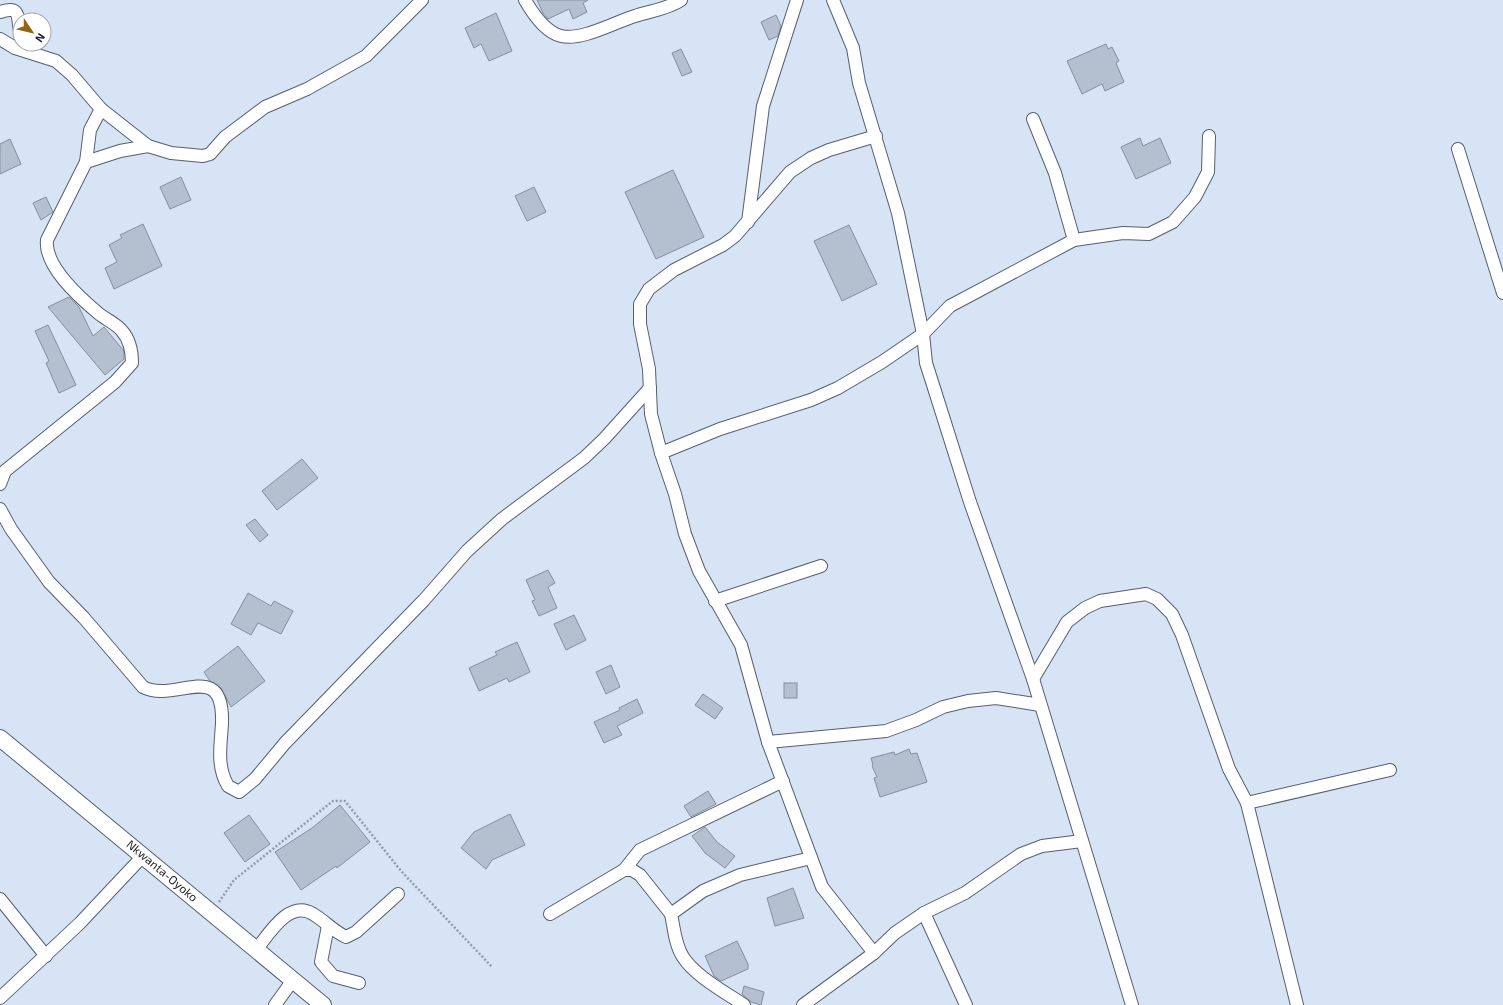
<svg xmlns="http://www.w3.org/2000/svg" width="1503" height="1005" viewBox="0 0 1503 1005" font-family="'Exo 2',sans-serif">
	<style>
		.building { fill: #b4c0d0; stroke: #838e9e }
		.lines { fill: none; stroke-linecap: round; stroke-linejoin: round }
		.minor-casing { stroke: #555f6e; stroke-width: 14 }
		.tertiary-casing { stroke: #555f6e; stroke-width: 18 }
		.path { stroke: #929ca9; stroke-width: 2.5; stroke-dasharray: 2 2; stroke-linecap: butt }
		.minor { stroke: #fff; stroke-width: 12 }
		.tertiary { stroke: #fff; stroke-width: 16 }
		.labels { text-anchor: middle; stroke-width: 3; stroke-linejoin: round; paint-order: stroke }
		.street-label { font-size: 12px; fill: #1b2026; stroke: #fff }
	</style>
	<rect width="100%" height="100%" fill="#d7e4f5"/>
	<g class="building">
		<polygon points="537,0 588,0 583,3 587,12 573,19 569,9 548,19 543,13"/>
		<polygon points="496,13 512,51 489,61 481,44 474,48 465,28"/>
		<polygon points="776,15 781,26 778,36 769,40 761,22"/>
		<polygon points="1106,44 1108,49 1112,47 1119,61 1116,63 1124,82 1105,91 1102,84 1082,94 1067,61"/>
		<polygon points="681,49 692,72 682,76 672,53"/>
		<polygon points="1140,138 1143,146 1160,138 1171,163 1136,179 1121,147"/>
		<polygon points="10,139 21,164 0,174 0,144"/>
		<polygon points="673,170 704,237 656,259 625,192"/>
		<polygon points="181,177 191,200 170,209 160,187"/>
		<polygon points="534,187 546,212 527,221 515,196"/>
		<polygon points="46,197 53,212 41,220 33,203"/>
		<polygon points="143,224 162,266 114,289 105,268 117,262 109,245 122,238 120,235"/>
		<polygon points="849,225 877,284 842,301 814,241"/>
		<polygon points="69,297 79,307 93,336 104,327 124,351 124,359 105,375 48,307"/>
		<polygon points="48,325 76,385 59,393 46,363 49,361 35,331"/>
		<polygon points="302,459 318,478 277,510 262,491"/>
		<polygon points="255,519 268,535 260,542 246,525"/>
		<polygon points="548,570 555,583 548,587 557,608 539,616 532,601 535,600 526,580"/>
		<polygon points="248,593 271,606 274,601 293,611 281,634 258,623 251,635 231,624"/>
		<polygon points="574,615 586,640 566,650 554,624"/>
		<polygon points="517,642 530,672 509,682 507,678 479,691 469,668 497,655 495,652"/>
		<polygon points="238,646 265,681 231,707 221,688 210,681 204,672"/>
		<polygon points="611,665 620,687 606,694 596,672"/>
		<rect x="784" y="683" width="13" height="15"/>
		<polygon points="703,694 723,708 715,719 695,705"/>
		<polygon points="637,699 643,713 617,726 622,735 604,743 594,722 620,710 619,708"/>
		<polygon points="909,749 911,754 917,753 927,782 880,797 874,778 877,777 872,766 873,765 871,758 894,752 895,755"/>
		<polygon points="708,791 716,804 691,817 684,806"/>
		<polygon points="340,805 370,842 337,868 336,866 301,890 275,852 312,828"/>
		<polygon points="510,814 525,845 492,860 486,869 461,848 474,832"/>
		<polygon points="249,815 270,844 245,862 224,833"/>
		<polygon points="705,827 717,842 735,856 725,868 705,853 692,836"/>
		<polygon points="793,888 804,918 775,926 767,898"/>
		<polygon points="737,941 748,964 748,969 721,981 714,976 705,956"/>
		<polygon points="744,986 764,992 761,1005 751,1002 742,994"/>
	</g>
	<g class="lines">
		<defs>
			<g id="minor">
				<path d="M525 0C533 14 545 32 561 36 582 41 615 22 635 16 650 11 668 9 681 0"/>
				<polyline points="833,0 853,48 859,83 898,213 923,334 926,363 934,388 970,502 1033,679 1132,1005"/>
				<path d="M0 12C21 5 17 17 20 31"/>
				<polyline points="0,39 15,48 56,61 72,75 101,109 148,146 171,153 203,156 210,154 225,137 265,107 307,89 366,56 422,0"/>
				<polyline points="1033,119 1055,173 1074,240"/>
				<polyline points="1458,149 1503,293"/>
				<polyline points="86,162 120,151 148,146"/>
				<polyline points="748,222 763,106 797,0"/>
				<polyline points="661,453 651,414 649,369 640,324 640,304 649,289 674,270 723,245 735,236 790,172 811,158 829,150 876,136"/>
				<path d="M0 484 5 471 115 382 132 363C132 351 130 340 122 331 117 324 105 319 98 313 79 297 44 266 47 240L86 162 90 130 101 109"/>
				<path d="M0 509 11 529 49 582 84 618 143 687C175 704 224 657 222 723 221 744 216 766 228 786L239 792 255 779 285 743 424 600 467 551 502 519 584 458 604 439 650 388"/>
				<polyline points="715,601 821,566"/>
				<polyline points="1033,679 1067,622 1085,608 1100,601 1146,594 1157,599 1172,614 1182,635 1229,769 1247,803 1297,1005"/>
				<polyline points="768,742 886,731 916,720 943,707 968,701 996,698 1040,705"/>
				<polyline points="1247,803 1390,770"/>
				<polyline points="624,870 640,850 783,781"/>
				<polyline points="0,899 46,956"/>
				<polyline points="924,913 966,1005"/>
				<polyline points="550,914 624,870 632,870 640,875 671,914"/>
				<polyline points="328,926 321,962 333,976 359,983"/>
				<path d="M256 950C269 934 289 899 313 914 325 921 333 931 346 937L356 932 398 894"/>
				<polyline points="874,953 822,887 768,742 741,645 699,571 685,534 675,494 661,453 720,429 811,400 838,388 882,362 923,334 950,306 1074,240 1123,233 1149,234 1173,222 1195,197 1208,172 1209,136"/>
				<polyline points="0,998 80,923 143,856"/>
				<polyline points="275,1005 293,980"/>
				<path d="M744 1005C725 992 695 976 683 957 675 945 674 928 671 914L703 891 740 875 811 858"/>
				<polyline points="803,1005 874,953 895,933 924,913 965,893 1021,854 1042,846 1082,841"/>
			</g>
			<polyline id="tertiary" points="0,738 323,1005"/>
		</defs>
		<use href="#minor" class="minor-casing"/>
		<use href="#tertiary" class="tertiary-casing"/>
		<polyline class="path" points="219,902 234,880 324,808 333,801 345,801 401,871 492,967"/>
		<use href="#minor" class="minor"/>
		<use href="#tertiary" class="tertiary"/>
	</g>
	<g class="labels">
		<g class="street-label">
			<text transform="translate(162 871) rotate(40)" y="4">Nkwanta-Oyoko</text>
		</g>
	</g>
	<g transform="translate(32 32) rotate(125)"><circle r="19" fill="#ffffff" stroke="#a4a6a8"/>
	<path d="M0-3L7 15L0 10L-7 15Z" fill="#936511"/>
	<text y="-6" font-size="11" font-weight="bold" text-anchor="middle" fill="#1b2026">N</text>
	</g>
</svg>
